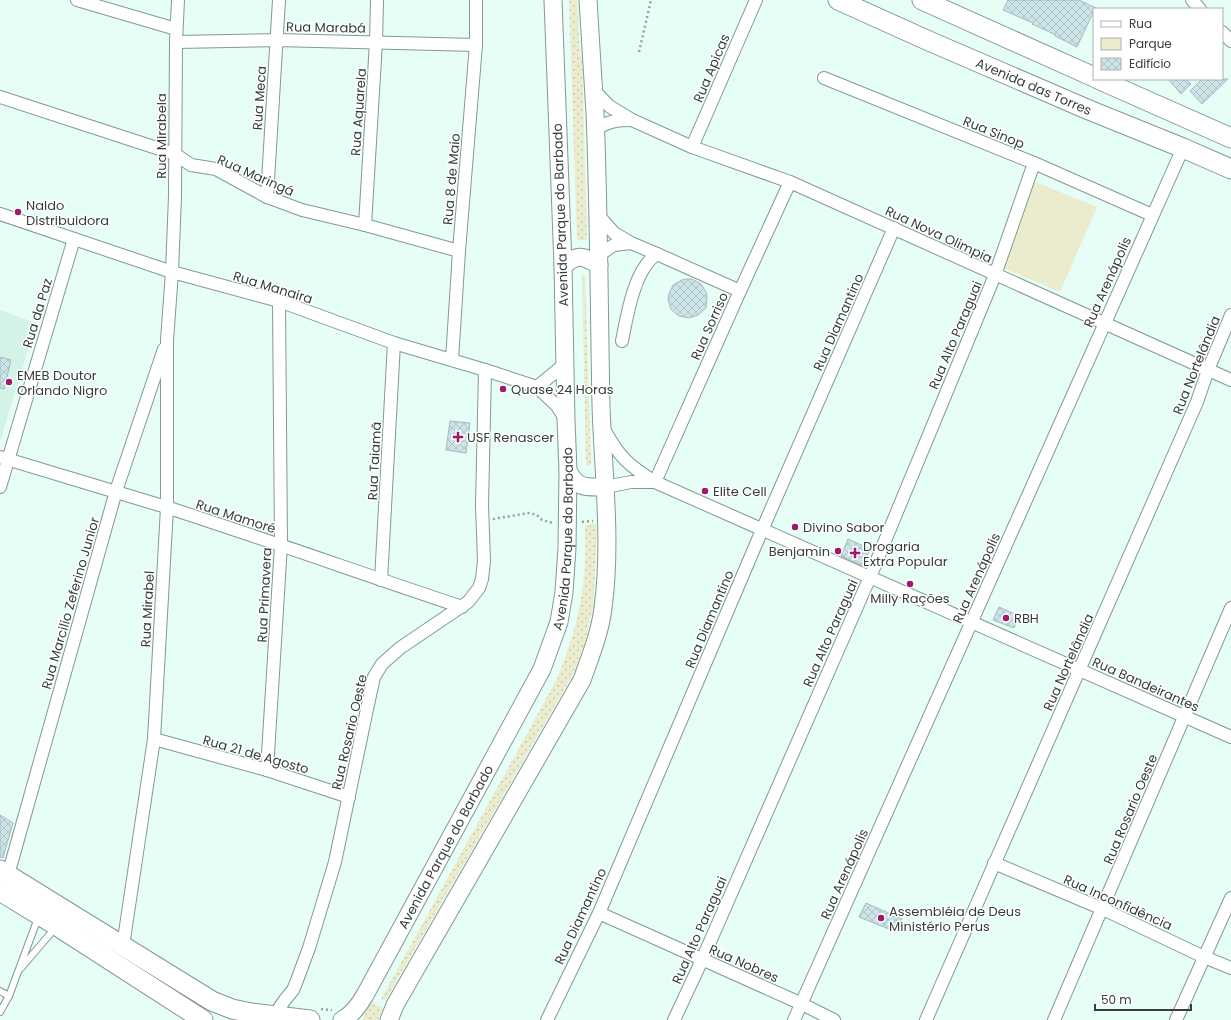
<svg xmlns="http://www.w3.org/2000/svg" width="1231" height="1020" viewBox="0 0 1231 1020" font-family="Poppins,sans-serif">
	<style>
		.built { fill: #d3f3e9 }
		.grass { fill: url(#grass-dots) }
		.park { fill: #ebebcd }
		.building { fill: url(#building-cross-hatch); stroke: #a4bcc0 }
		.lines { fill: none; stroke-linecap: round; stroke-linejoin: round }
		.service-casing { stroke: #839992; stroke-width: 8 }
		.minor-casing { stroke: #839992; stroke-width: 14 }
		.secondary-casing { stroke: #839992; stroke-width: 19 }
		.primary-casing { stroke: #839992; stroke-width: 21 }
		.path { stroke: #92a39e; stroke-width: 2.5; stroke-dasharray: 2 3; stroke-linecap: butt }
		.service { stroke: #fff; stroke-width: 6 }
		.minor { stroke: #fff; stroke-width: 12 }
		.secondary { stroke: #fff; stroke-width: 17 }
		.primary { stroke: #fff; stroke-width: 19 }
		.poi-dot { fill: #9b1a6e; stroke: #fff; stroke-width: 1.5 }
		.labels { text-anchor: middle; stroke-width: 3; stroke-linejoin: round; paint-order: stroke }
		.street-label { font-size: 13px; fill: #353e3c; stroke: #fff }
		.poi-label { font-size: 13px; fill: #353e3c; stroke: #fff; text-anchor: start }
	</style>
	<defs>
		<pattern id="grass-dots" width="8" height="8" patternUnits="userSpaceOnUse"><rect width="8" height="8" fill="#ebebcd"/><path d="M2 2h.1M6 6h.1" fill="none" stroke="#cacbb1" stroke-width="1.8" stroke-linecap="round"/></pattern>
		<pattern id="building-cross-hatch" width="8" height="8" patternUnits="userSpaceOnUse"><rect width="8" height="8" fill="#cce4e8"/><path d="M0 0l8 8M0 8l8-8" fill="none" stroke="#b0c5c8"/></pattern>
	</defs>
	<rect width="100%" height="100%" fill="#e6fef6"/>
	<polygon class="built" points="0,310 36,323 0,442"/>
	<g class="grass">
		<polygon points="569,0 577,0 580,56 582,57 587,240 577,240"/>
		<polygon points="582,274 585,277 591,461 591,464 587,466 586,464"/>
		<path d="M596 524 597 536 593 607 585 642 573 674 385 1001 381 999 557 679C571 644 581 612 584 575 586 558 585 541 585 525Z"/>
		<polygon points="371,1002 383,1008 378,1020 362,1020"/>
	</g>
	<polygon class="park" points="1033,181 1097,207 1060,292 1003,268"/>
	<g class="building">
		<polygon points="1008,0 1079,0 1096,8 1094,9 1094,11 1077,47 1055,36 1056,35 1032,24 1033,23 1003,10"/>
		<polygon points="1168,79 1186,79 1191,84 1181,94"/>
		<polygon points="1202,79 1228,79 1202,104 1190,91"/>
		<polygon points="687,279 692,279 701,284 706,292 707,297 706,308 698,315 689,318 679,316 675,313 671,309 668,299 669,294 673,285 682,280"/>
		<polygon points="0,357 11,360 4,389 0,388"/>
		<polygon points="450,421 470,423 466,453 446,450"/>
		<polygon points="848,539 870,549 863,566 841,556"/>
		<polygon points="999,607 1019,616 1014,628 993,620"/>
		<polygon points="0,815 13,823 3,858 0,857"/>
		<polygon points="866,903 902,919 896,932 859,917"/>
	</g>
	<g class="lines">
		<defs>
			<g id="service">
				<polyline points="21,968 56,927"/>
				<polyline points="0,991 9,996 38,918"/>
				<polyline points="0,1012 9,996"/>
			</g>
			<g id="minor">
				<polyline points="77,0 176,29"/>
				<polyline points="1192,0 1200,9"/>
				<polyline points="1222,32 1231,41"/>
				<polyline points="176,42 277,40 476,45"/>
				<polyline points="824,78 1034,163 1152,215"/>
				<path d="M593 89 609 106 632 120C618 120 607 121 595 130"/>
				<polyline points="0,97 175,154 191,165 216,169 267,197 302,210 365,225 459,251"/>
				<polyline points="632,120 692,147 790,182 1231,380"/>
				<polyline points="692,147 756,0"/>
				<polyline points="790,182 740,291 655,482 1231,737"/>
				<polyline points="267,197 279,0"/>
				<polyline points="0,214 172,272 279,301 394,343 485,370 537,387 557,406 566,420"/>
				<polyline points="598,215 614,233 631,243 657,254"/>
				<polyline points="365,225 376,42 377,0"/>
				<polyline points="599,255 614,245 631,243"/>
				<path d="M622 341C627 316 634 269 657 254L740 291"/>
				<polyline points="452,360 459,251 476,45 476,0"/>
				<polyline points="537,387 565,364"/>
				<path d="M604 429C619 457 628 465 655 482H631L605 487"/>
				<path d="M0 457C55 474 111 490 166 507 265 539 363 574 462 607"/>
				<polyline points="0,487 74,239"/>
				<polyline points="381,580 394,343"/>
				<polyline points="154,739 267,770 349,797"/>
				<polyline points="267,770 281,545 279,301"/>
				<polyline points="994,863 1103,909 1204,957 1231,968"/>
				<polyline points="8,875 116,491 164,349"/>
				<polyline points="599,913 802,1004 834,1020"/>
				<polyline points="123,946 154,739 167,508 167,340 172,272 175,196 176,42 178,0"/>
				<polyline points="276,1017 276,1013 284,1001 293,990 296,983 309,948 335,862 367,709 374,677 382,664 400,648 468,602 479,588 482,579 484,561 482,505 485,370"/>
				<polyline points="547,1020 599,913 762,530 894,228"/>
				<polyline points="674,1020 702,960 870,577 995,275 1034,163"/>
				<polyline points="794,1020 1183,148"/>
				<path d="M926 1020C1015 814 1107 608 1197 402L1208 370 1231 315"/>
				<polyline points="1054,1020 1231,608"/>
				<polyline points="1176,1020 1231,898"/>
			</g>
			<g id="secondary">
				<path d="M563 266C578 253 583 256 599 265"/>
				<path d="M568 471C578 489 585 487 605 487"/>
				<path id="s1" d="M342 1020C353 1014 359 1005 365 995L542 669 559 622 564 592 567 548 568 471 566 420 563 266 553 0"/>
				<path d="M389 1020 395 1005 582 680C590 657 600 633 603 608 612 541 603 473 601 405 599 308 599 211 595 113 593 75 590 38 588 0"/>
			</g>
			<g id="primary">
				<path id="s2" d="M838 0 929 41 1089 110 1183 148 1231 169"/>
				<polyline points="922,0 1094,77"/>
				<polyline points="1098,79 1231,138"/>
				<polyline points="0,870 212,1001 232,1009 251,1013 310,1020"/>
				<polyline points="0,891 57,926 203,1020"/>
			</g>
		</defs>
		<use href="#service" class="service-casing"/>
		<use href="#minor" class="minor-casing"/>
		<use href="#secondary" class="secondary-casing"/>
		<use href="#primary" class="primary-casing"/>
		<g class="path">
			<polyline points="639,52 651,0"/>
			<polyline points="493,519 529,513 537,515 542,520 553,523"/>
			<polyline points="582,522 593,521"/>
			<polyline points="321,1009 332,1010"/>
		</g>
		<use href="#service" class="service"/>
		<use href="#minor" class="minor"/>
		<use href="#secondary" class="secondary"/>
		<use href="#primary" class="primary"/>
	</g>
	<g class="poi-dot">
		<circle cx="18" cy="212" r="4"/>
		<circle cx="9" cy="382" r="4"/>
		<circle cx="503" cy="389" r="4"/>
		<path d="M456 431h4v4h4v4h-4v4h-4v-4h-4v-4h4z"/>
		<circle cx="705" cy="491" r="4"/>
		<circle cx="795" cy="527" r="4"/>
		<circle cx="838" cy="551" r="4"/>
		<path d="M853 547h4v4h4v4h-4v4h-4v-4h-4v-4h4z"/>
		<circle cx="910" cy="584" r="4"/>
		<circle cx="1006" cy="618" r="4"/>
		<circle cx="881" cy="918" r="4"/>
	</g>
	<g class="labels">
		<g class="street-label">
			<text transform="translate(326 27) rotate(1)" y="5">Rua Marabá</text>
			<text transform="translate(711 68) rotate(-67)" y="5">Rua Apicas</text>
			<text dy="5" stroke="none"><textPath href="#s2" startOffset="214">Avenida das Torres</textPath></text>
			<text transform="translate(259 98) rotate(-86)" y="5">Rua Meca</text>
			<text transform="translate(358 112) rotate(-86)" y="5">Rua Aquarela</text>
			<text transform="translate(994 132) rotate(22)" y="5">Rua Sinop</text>
			<text transform="translate(161 136) rotate(-90)" y="5">Rua Mirabela</text>
			<text transform="translate(256 175) rotate(24)" y="5">Rua Maringá</text>
			<text transform="translate(451 179) rotate(-85)" y="5">Rua 8 de Maio</text>
			<text transform="translate(560 215) rotate(-92)" y="5">Avenida Parque do Barbado</text>
			<text transform="translate(939 234) rotate(25)" y="5">Rua Nova Olimpia</text>
			<text transform="translate(1107 282) rotate(-66)" y="5">Rua Arenápolis</text>
			<text transform="translate(273 287) rotate(17)" y="5">Rua Manaira</text>
			<text transform="translate(37 313) rotate(-73)" y="5">Rua da Paz</text>
			<text transform="translate(838 322) rotate(-66)" y="5">Rua Diamantino</text>
			<text transform="translate(709 326) rotate(-66)" y="5">Rua Sorriso</text>
			<text transform="translate(955 335) rotate(-67)" y="5">Rua Alto Paraguai</text>
			<text transform="translate(1196 365) rotate(-68)" y="5">Rua Nortelândia</text>
			<text transform="translate(374 461) rotate(-87)" y="5">Rua Taiamã</text>
			<text transform="translate(236 516) rotate(18)" y="5">Rua Mamoré</text>
			<text dy="5" stroke="none"><textPath href="#s1" startOffset="539">Avenida Parque do Barbado</textPath></text>
			<text transform="translate(976 578) rotate(-66)" y="5">Rua Arenápolis</text>
			<text transform="translate(264 595) rotate(-87)" y="5">Rua Primavera</text>
			<text transform="translate(70 603) rotate(-74)" y="5">Rua Marcilio Zeferino Junior</text>
			<text transform="translate(147 609) rotate(-87)" y="5">Rua Mirabel</text>
			<text transform="translate(709 619) rotate(-67)" y="5">Rua Diamantino</text>
			<text transform="translate(830 633) rotate(-66)" y="5">Rua Alto Paraguai</text>
			<text transform="translate(1068 662) rotate(-66)" y="5">Rua Nortelândia</text>
			<text transform="translate(1146 684) rotate(24)" y="5">Rua Bandeirantes</text>
			<text transform="translate(349 732) rotate(-77)" y="5">Rua Rosario Oeste</text>
			<text transform="translate(256 754) rotate(16)" y="5">Rua 21 de Agosto</text>
			<text transform="translate(1130 809) rotate(-67)" y="5">Rua Rosario Oeste</text>
			<text dy="5" stroke="none"><textPath href="#s1" startOffset="203">Avenida Parque do Barbado</textPath></text>
			<text transform="translate(844 874) rotate(-66)" y="5">Rua Arenápolis</text>
			<text transform="translate(1118 902) rotate(24)" y="5">Rua Inconfidência</text>
			<text transform="translate(580 916) rotate(-65)" y="5">Rua Diamantino</text>
			<text transform="translate(699 930) rotate(-66)" y="5">Rua Alto Paraguai</text>
			<text transform="translate(744 963) rotate(24)" y="5">Rua Nobres</text>
		</g>
		<g class="poi-label">
			<text x="26" y="210">Naldo<tspan x="26" dy="15">Distribuidora</tspan></text>
			<text x="17" y="380">EMEB Doutor<tspan x="17" dy="15">Orlando Nigro</tspan></text>
			<text x="511" y="394">Quase 24 Horas</text>
			<text x="467" y="442">USF Renascer</text>
			<text x="713" y="496">Elite Cell</text>
			<text x="803" y="532">Divino Sabor</text>
			<text x="863" y="551">Drogaria<tspan x="863" dy="15">Extra Popular</tspan></text>
			<text x="830" y="556" text-anchor="end">Benjamin</text>
			<text x="910" y="603" text-anchor="middle">Milly Rações</text>
			<text x="1014" y="623">RBH</text>
			<text x="889" y="916">Assembléia de Deus<tspan x="889" dy="15">Ministério Perus</tspan></text>
		</g>
	</g>
	<rect x="1093" y="8" width="130" height="72" fill="#ffffff" stroke="#aeb2b1"/>
	<rect x="1101" y="21" width="20" height="6" fill="#ffffff" stroke="#aeb2b1"/>
	<text x="1129" y="28" font-size="12" fill="#353e3c">Rua</text>
	<rect x="1101" y="38" width="20" height="12" fill="#ebebcd" stroke="#aeb2b1"/>
	<text x="1129" y="48" font-size="12" fill="#353e3c">Parque</text>
	<rect x="1101" y="58" width="20" height="12" fill="url(#building-cross-hatch)" stroke="#aeb2b1"/>
	<text x="1129" y="68" font-size="12" fill="#353e3c">Edifício</text>
	<path d="M1095 1004v6h96v-6" fill="none" stroke="#353e3c" stroke-width="2"/>
	<text x="1101" y="1004" font-size="12" fill="#353e3c" stroke="#ffffff" stroke-width="3" paint-order="stroke">50 m</text>
</svg>
